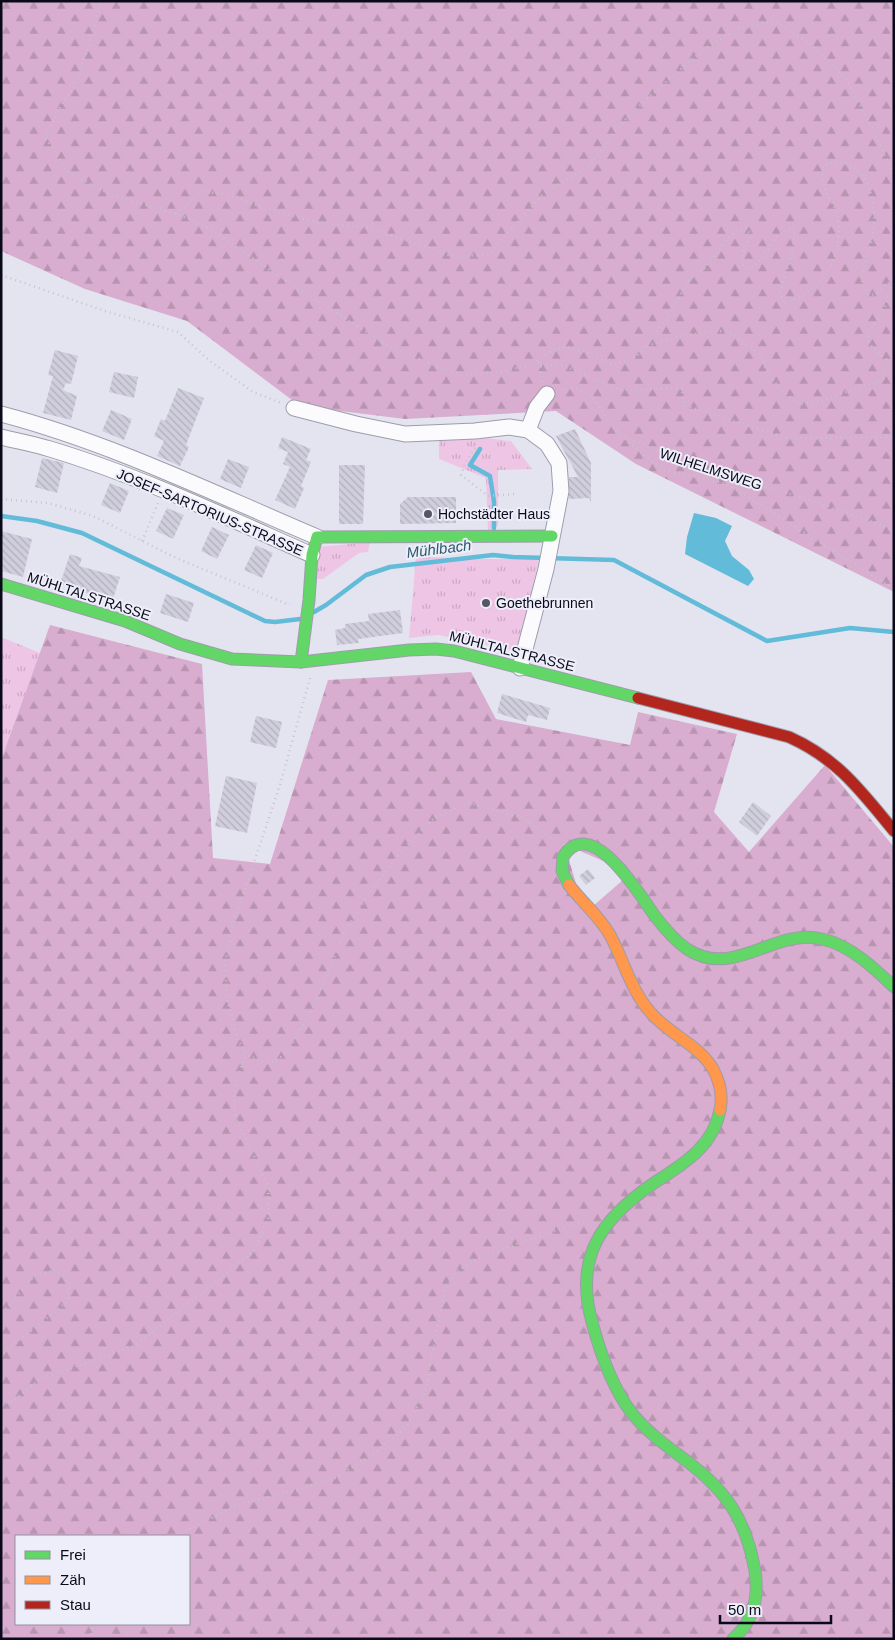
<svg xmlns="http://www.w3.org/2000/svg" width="895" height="1640" viewBox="0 0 895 1640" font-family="Arial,sans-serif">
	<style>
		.grass { fill: url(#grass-tufts) }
		.forest { fill: url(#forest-firs); fill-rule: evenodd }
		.water { fill: #62bbd8 }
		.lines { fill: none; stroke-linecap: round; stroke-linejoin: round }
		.stream { stroke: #62bbd8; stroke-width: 4.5 }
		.building { fill: url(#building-back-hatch) }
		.street-casing { stroke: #9d9dab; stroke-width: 17 }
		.fast-casing { stroke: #9d9dab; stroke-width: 13 }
		.slow-casing { stroke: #9d9dab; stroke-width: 13 }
		.jam-casing { stroke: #9d9dab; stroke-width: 13 }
		.path { stroke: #c5c5ca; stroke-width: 2.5; stroke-dasharray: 1 4; stroke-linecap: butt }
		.street { stroke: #fbfbfd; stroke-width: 15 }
		.fast { stroke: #63d668; stroke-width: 11 }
		.slow { stroke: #ff974d; stroke-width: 11 }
		.jam { stroke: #b3261e; stroke-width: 11 }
		.poi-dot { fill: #565665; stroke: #edeef9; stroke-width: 2 }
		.labels { text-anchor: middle; stroke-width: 4; stroke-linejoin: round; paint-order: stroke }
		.street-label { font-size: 14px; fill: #09091a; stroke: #edeef9 }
		.poi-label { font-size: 14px; fill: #09091a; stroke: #edeef9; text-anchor: start }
		.water-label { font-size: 15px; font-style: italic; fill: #295b6a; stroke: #edeef9 }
	</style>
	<defs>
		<pattern id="grass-tufts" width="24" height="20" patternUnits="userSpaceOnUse" patternTransform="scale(1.25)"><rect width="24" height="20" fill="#efc5e5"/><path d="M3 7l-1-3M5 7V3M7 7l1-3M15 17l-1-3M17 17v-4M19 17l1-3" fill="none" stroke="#cca8c4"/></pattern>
		<pattern id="forest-firs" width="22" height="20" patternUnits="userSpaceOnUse" patternTransform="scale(1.25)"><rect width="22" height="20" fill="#d8adcf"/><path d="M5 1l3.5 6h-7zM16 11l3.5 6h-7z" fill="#b894b1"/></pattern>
		<pattern id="building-back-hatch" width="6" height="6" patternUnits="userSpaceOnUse" patternTransform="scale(1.25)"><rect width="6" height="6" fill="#d0cddd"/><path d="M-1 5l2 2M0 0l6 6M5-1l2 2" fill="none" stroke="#b1afbd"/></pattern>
	</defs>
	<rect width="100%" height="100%" fill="#e4e4f0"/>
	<g class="grass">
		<polygon points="470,436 511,441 532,469 498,470 498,525 488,533 486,478 439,459 439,441"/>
		<polygon points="370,542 368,552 359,553 323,579 317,579 319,547"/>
		<polygon points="416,556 469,559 539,559 518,651 438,635 409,638"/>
		<polygon points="1,637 40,653 1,760"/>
	</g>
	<g class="forest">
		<polygon points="1,1 894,1 894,592 636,464 556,411 405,419 300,406 187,321 85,289 1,251"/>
		<path d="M50 625 202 664 213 858 270 864 328 680 471 672 496 719 630 745 638 712 737 734 714 812 749 852 825 765 894 847V1639H1V760ZM564 844 631 873 585 913ZM16 1536H189V1624H16Z"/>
	</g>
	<polygon class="water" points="694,513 716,518 732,526 725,541 732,556 749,570 754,579 748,586 685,554 687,537"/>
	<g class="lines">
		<g class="stream">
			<polyline points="480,449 470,465 490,476 494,502 494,528"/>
			<polyline points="1,516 37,521 82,533 265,621 275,622 300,619"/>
			<polyline points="314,612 326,605 366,575 390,567 493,555 513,557 614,560 767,641 850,628 894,632"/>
		</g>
	</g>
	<g class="building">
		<polygon points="55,350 78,356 71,384 66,383 63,390 77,396 71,420 43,413 53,376 48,375"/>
		<polygon points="114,372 138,377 134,398 109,392"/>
		<polygon points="178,388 204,398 186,445 189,447 180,466 157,456 164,441 154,436 161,419 165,421"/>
		<polygon points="111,410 132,419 124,440 102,431"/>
		<polygon points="575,429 591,463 591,502 589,498 569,499 569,477 578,477 556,436"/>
		<polygon points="282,437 311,449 306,460 311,462 301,486 304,488 295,509 275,500 290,467 283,464 288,452 278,448"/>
		<polygon points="42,458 64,463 57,493 35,487"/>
		<polygon points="228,459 249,467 241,488 220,479"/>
		<polygon points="339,465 365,465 363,524 339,524"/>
		<polygon points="110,483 129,491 120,513 101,505"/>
		<polygon points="408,497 456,497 456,523 400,524 400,504"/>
		<polygon points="167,508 184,515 173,539 156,531"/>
		<polygon points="212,527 229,535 217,559 201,551"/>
		<polygon points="1,531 32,539 23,577 1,571"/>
		<polygon points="256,545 273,553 262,578 244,570"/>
		<polygon points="70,554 82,558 79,566 120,577 112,602 60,584"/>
		<polygon points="166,594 194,603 188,622 160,613"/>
		<polygon points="400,610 403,633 358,639 359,643 337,645 335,630 345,628 345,624 369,621 368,614"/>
		<polygon points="502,694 550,708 547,720 528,715 526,722 497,713"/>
		<polygon points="256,716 282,722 276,748 250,742"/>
		<polygon points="226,776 257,783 247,833 215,826"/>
		<polygon points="753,802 771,816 757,836 739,822"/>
		<polygon points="588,869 595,878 586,885 579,876"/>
	</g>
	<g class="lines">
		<defs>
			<g id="street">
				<polyline points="294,408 356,424 405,434 475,431 509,427 528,430"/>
				<path d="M1 414C111 443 213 493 317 537"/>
				<path d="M1 437C17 441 34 444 50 449 140 476 226 517 312 555"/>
				<polyline points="520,668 546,569 561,491 559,463 547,444 528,430 537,407 547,394"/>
			</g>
			<g id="fast">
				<polyline points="1,584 125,621 180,644 232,659 301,662 409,650 436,649 454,651 638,698"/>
				<polyline points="301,662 309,600 312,555 317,537 552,536"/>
				<path d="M569 885 562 871 563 857C591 812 641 897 655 916 664 928 674 940 687 949 734 980 775 927 822 939 850 945 874 968 894 987"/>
				<path d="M720 1110C713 1147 683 1164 654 1183 601 1219 574 1257 592 1322 600 1352 612 1387 631 1412 646 1431 665 1445 684 1459 726 1490 746 1519 755 1571 759 1597 754 1621 733 1639"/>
			</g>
			<path id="slow" d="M569 885C582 902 599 916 610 935 624 961 631 991 651 1013 669 1034 699 1045 713 1069 720 1082 723 1096 720 1110"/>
			<path id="jam" d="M638 698 789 737C838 759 861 791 894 831"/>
		</defs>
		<use href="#street" class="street-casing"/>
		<use href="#fast" class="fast-casing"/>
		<use href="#slow" class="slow-casing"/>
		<use href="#jam" class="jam-casing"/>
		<g class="path">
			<polyline points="101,1 91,38 73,89 61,105 45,137 67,171 111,195 176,214 202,224 288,282 387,345 446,370 472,375 500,372 530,365 537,361 541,365 540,372 543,382"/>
			<polyline points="176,214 202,191 236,196 252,204 319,223 371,228 451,256 466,256 489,254 543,194 589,166 628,116 669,79 706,48 736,30 774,21 808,42 846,79 874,132 894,176"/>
			<polyline points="1,275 105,311 178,332 210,361 253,392 281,403"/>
			<polyline points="647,346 684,335 720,331 735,335 761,355 765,367 779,388 798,404 823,401 856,388 876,383 884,378 886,359 872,347 868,339 869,332 884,309 894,283"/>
			<path d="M537 361C542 357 548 352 554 350 575 341 597 360 615 365L637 356 666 321 688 281 705 268 727 239 736 231 747 228 750 235 742 257 743 265 749 269C767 259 771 234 792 227L794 234 793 249 780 293 784 304C795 299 808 293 817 285 836 266 845 232 834 207 829 197 818 179 825 168 827 163 833 162 838 162 864 164 872 190 874 213 875 231 870 247 865 265 864 269 862 275 862 280 862 286 866 291 870 296L879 292 894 278"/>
			<polyline points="541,365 562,365 621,390 682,388 684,405 788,438 894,437"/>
			<path d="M561 390C566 389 572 388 577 389 599 392 605 429 627 438 713 475 806 495 894 530"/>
			<polyline points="625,439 662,469 727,484 894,589"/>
			<polyline points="475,448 465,463 461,475 488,496 515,494"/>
			<polyline points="1,499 48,503 93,516 174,557 287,604 290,603"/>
			<polyline points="142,541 158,503"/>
			<polyline points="493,604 520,609"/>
			<polyline points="310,678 280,785 244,892 235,916 225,963 227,999 238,1040 246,1054 260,1061 274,1062 287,1053 315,1004 346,929 372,889 401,852 434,818 469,803 523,818 554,840"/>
			<polyline points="1,1311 7,1308 35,1275 56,1270 69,1282 68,1301 1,1355"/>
			<polyline points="1,1404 13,1401 40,1379 136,1345 253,1252 269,1217 268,1186 237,1120 234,1106 236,1079 246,1054"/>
			<polyline points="176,1536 237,1505 297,1490 337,1477 376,1452 406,1428 425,1392 444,1293 456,1271 488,1254 566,1227 587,1222"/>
			<polyline points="91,1639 92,1624"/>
		</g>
		<use href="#street" class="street"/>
		<use href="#fast" class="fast"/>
		<use href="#slow" class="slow"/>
		<use href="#jam" class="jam"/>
	</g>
	<g class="poi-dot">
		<circle cx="428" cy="514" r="5"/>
		<circle cx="486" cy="603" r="5"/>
	</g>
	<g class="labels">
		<g class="street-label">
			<text transform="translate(711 469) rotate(18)" y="5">WILHELMSWEG</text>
			<text transform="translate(210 512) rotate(23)" y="5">JOSEF-SARTORIUS-STRASSE</text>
			<text transform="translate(89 596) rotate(18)" y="5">MÜHLTALSTRASSE</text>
			<text transform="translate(512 651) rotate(14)" y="5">MÜHLTALSTRASSE</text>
		</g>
		<g class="poi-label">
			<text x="438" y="519">Hochstädter Haus</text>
			<text x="496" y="608">Goethebrunnen</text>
		</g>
		<g class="water-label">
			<text transform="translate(439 549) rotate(-7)" y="5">Mühlbach</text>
		</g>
	</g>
	<rect width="895" height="1640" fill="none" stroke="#09091a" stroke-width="5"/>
	<rect x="15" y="1535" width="175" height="90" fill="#edeef9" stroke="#9292a0"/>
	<rect x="25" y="1551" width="25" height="8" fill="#63d668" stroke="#9292a0"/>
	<text x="60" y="1560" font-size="15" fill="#09091a">Frei</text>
	<rect x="25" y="1576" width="25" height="8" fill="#ff974d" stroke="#9292a0"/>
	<text x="60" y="1585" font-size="15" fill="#09091a">Zäh</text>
	<rect x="25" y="1601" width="25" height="8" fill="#b3261e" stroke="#9292a0"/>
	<text x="60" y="1610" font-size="15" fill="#09091a">Stau</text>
	<path d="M720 1615v8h111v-8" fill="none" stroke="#09091a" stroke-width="2.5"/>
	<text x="728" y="1615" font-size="15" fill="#09091a" stroke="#edeef9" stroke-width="4" paint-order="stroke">50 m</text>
</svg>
